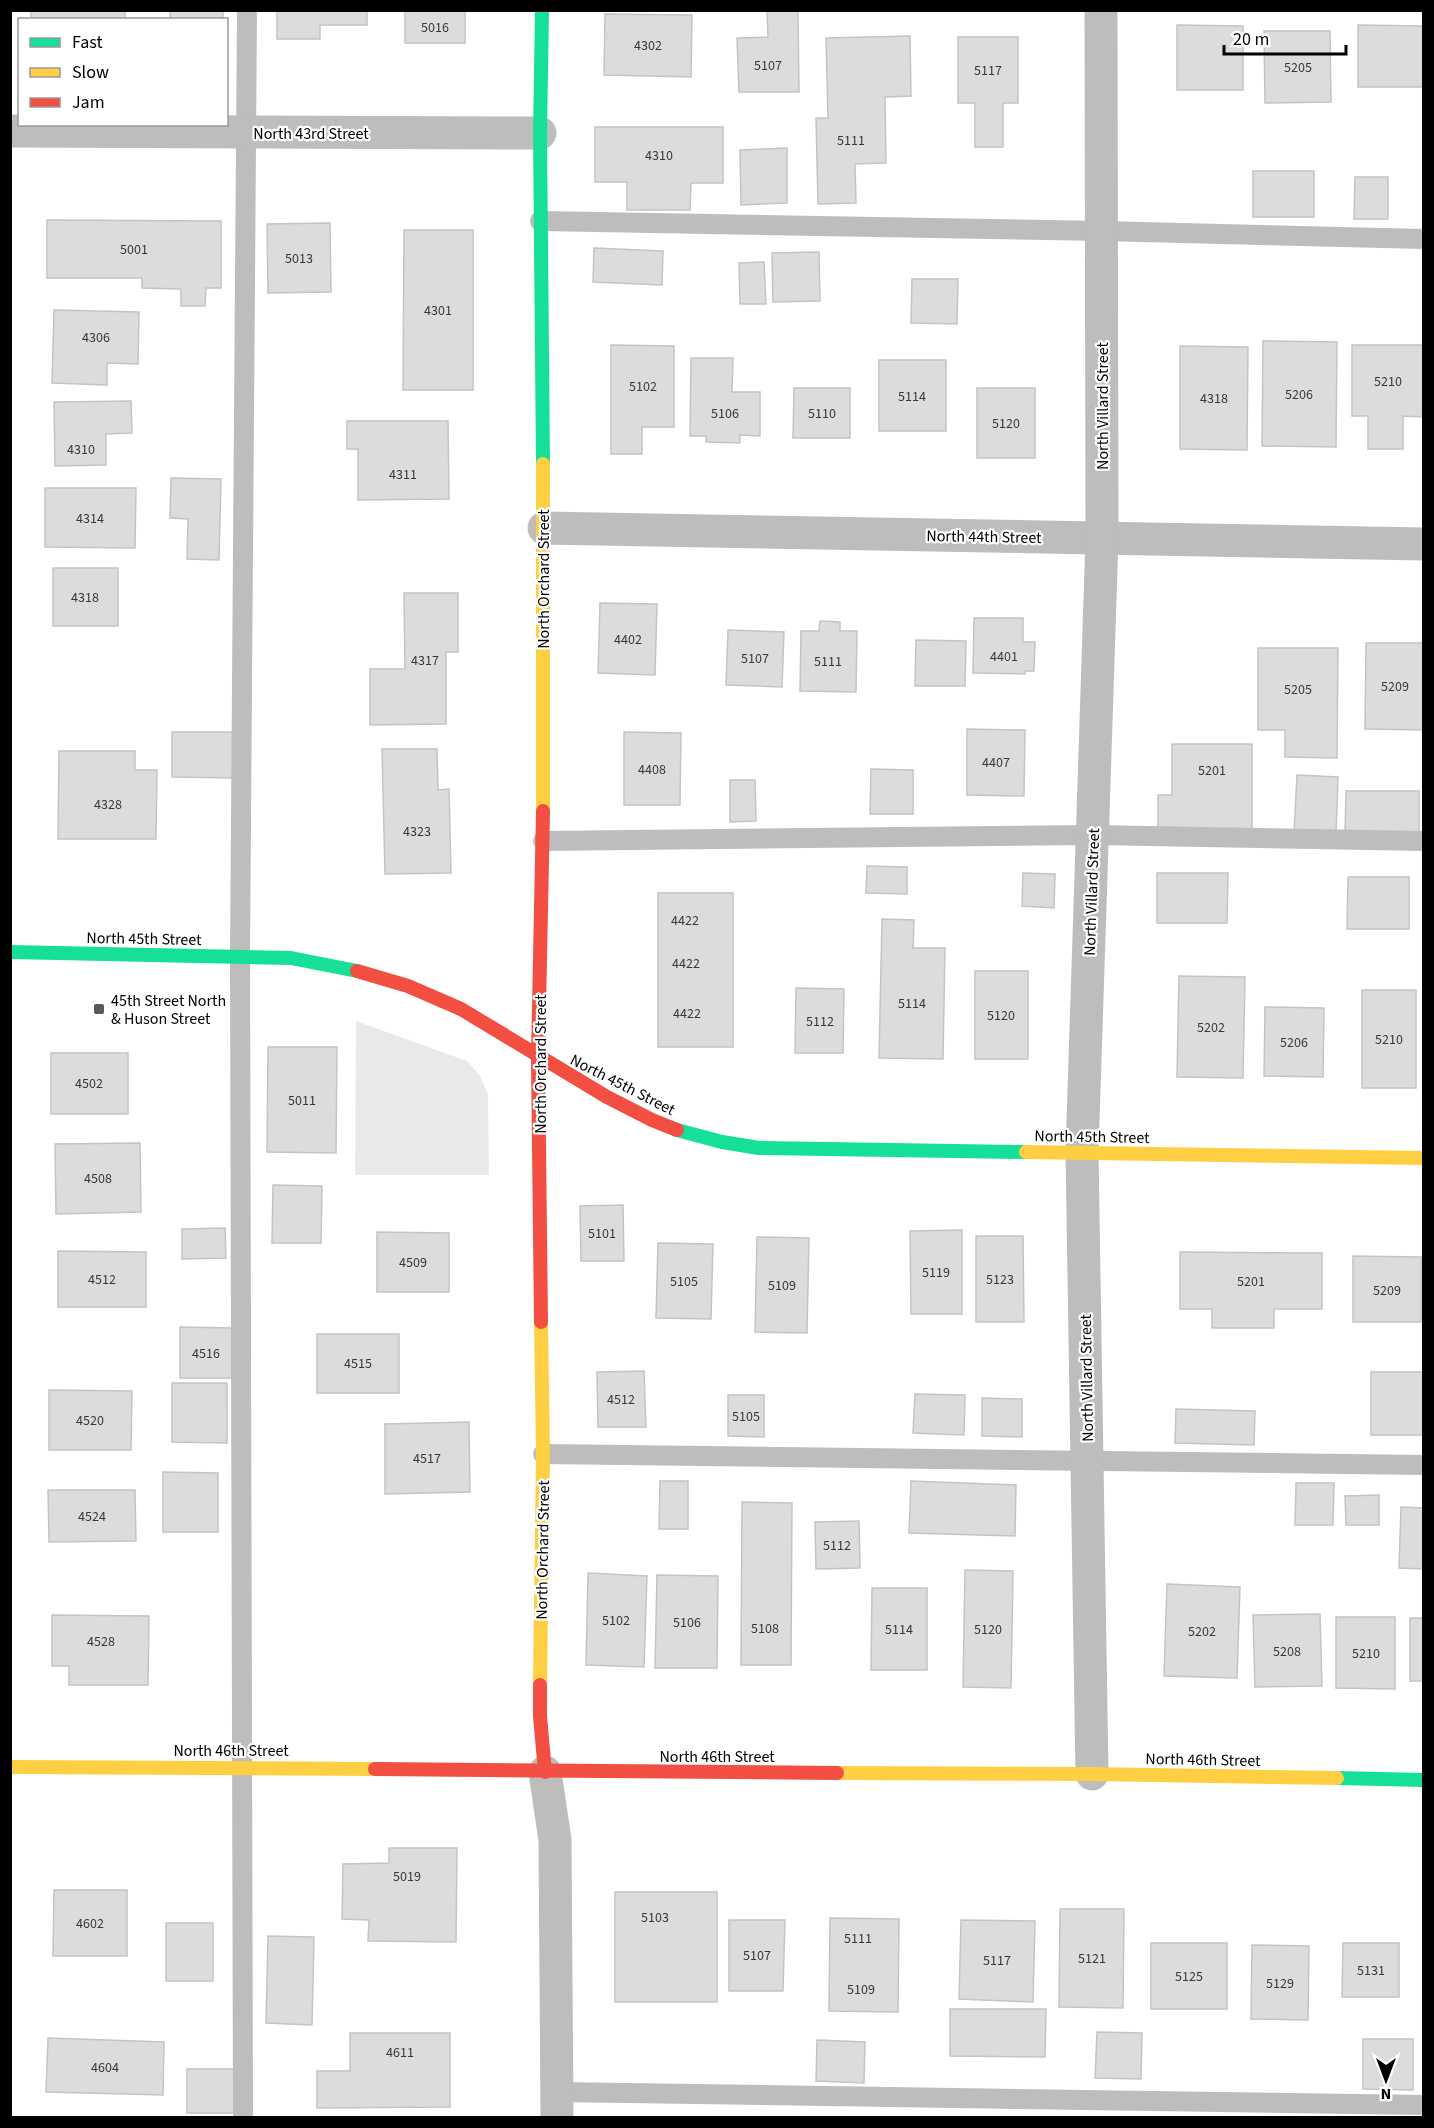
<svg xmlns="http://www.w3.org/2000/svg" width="1434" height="2128" viewBox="0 0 1434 2128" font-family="'Source Sans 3',sans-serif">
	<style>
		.green { fill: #e9e9e9 }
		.building { fill: #dcdcdc; stroke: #c4c4c4; stroke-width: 1.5 }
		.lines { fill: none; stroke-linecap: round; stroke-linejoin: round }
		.lane { stroke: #bdbdbd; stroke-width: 20 }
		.street { stroke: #bdbdbd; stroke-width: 33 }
		.fast { stroke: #16e098; stroke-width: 14 }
		.slow { stroke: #ffcf43; stroke-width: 14 }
		.jam { stroke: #f24e42; stroke-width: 14 }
		.poi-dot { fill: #595959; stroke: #fff; stroke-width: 2 }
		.labels { text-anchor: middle; stroke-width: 4.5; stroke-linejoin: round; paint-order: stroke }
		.number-label { font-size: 14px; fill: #373737 }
		.street-label { font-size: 16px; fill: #000; stroke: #fff }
		.poi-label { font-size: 16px; fill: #000; stroke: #fff; text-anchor: start }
	</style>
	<rect width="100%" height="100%" fill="#fff"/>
	<polygon class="green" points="356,1021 467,1061 480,1076 488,1095 489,1175 355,1175"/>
	<g class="building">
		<rect x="31" y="10" width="94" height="10"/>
		<rect x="170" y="10" width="53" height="10"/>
		<polygon points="277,10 367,10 367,25 320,25 320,39 277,39"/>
		<rect x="405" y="10" width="60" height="33"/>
		<polygon points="767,10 798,10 799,92 739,92 737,38 768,37"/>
		<polygon points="605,14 692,15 691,77 604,75"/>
		<polygon points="1177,25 1243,26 1243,90 1177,90"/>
		<polygon points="1358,25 1423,26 1423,87 1358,87"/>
		<polygon points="1264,31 1330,31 1331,102 1265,103"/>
		<polygon points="910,36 911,96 885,97 886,163 855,164 856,203 818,204 816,118 828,118 826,38"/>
		<polygon points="958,37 1018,37 1018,103 1003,103 1003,147 975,147 975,103 958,103"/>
		<polygon points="595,127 723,127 723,183 691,183 690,210 627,210 627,182 595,182"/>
		<polygon points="787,148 787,203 741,205 740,150"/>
		<rect x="1253" y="171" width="61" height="46"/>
		<polygon points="1355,177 1388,177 1388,219 1354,219"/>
		<polygon points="47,220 221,221 221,288 206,288 205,306 181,306 181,289 142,288 142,278 47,278"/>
		<polygon points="330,223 331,292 268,293 267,224"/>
		<polygon points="404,230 473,230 473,390 403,390"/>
		<polygon points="594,248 663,251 662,285 593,282"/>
		<polygon points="819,252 820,301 773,302 772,253"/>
		<polygon points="764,262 766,304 740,304 739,263"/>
		<polygon points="912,279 958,279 957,324 911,323"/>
		<polygon points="54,310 139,312 138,364 107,363 107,385 52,383"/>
		<polygon points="1263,341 1337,342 1336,447 1262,446"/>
		<polygon points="611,345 674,346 674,427 642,427 642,454 611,454"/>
		<polygon points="1352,345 1424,345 1424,417 1403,416 1403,449 1368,449 1368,416 1352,416"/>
		<polygon points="1180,346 1248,347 1247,450 1180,449"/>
		<polygon points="691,358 733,358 732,392 760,392 760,436 740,435 740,443 706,442 706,436 690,436"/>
		<rect x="879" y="360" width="67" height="71"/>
		<polygon points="794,388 850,388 850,438 793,438"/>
		<rect x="977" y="388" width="58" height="70"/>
		<polygon points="131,401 132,433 106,434 106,465 55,466 54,402"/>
		<polygon points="347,421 448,421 449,499 358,500 358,449 347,449"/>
		<polygon points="171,478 221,479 219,560 187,559 188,519 170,518"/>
		<polygon points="45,488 136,488 135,548 45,547"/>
		<rect x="53" y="568" width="65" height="58"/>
		<polygon points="404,593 458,593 458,652 446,652 446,724 370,725 370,669 405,669"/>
		<polygon points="600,603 657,604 655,675 598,673"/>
		<polygon points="974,618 1023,618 1023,642 1035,642 1034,671 1025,671 1025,674 973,673"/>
		<polygon points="820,621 840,622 840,631 857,631 856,692 800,691 801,631 819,631"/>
		<polygon points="728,630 784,632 782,687 726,685"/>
		<polygon points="916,640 966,641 965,686 915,686"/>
		<polygon points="1366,643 1424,643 1424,730 1365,729"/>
		<polygon points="1258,648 1338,648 1337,758 1285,757 1285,730 1258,730"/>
		<polygon points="967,729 1025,730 1024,796 967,795"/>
		<polygon points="172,732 234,732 234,778 172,777"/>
		<polygon points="624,732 681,733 680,805 624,805"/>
		<polygon points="1172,744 1252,744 1252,837 1158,836 1158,795 1172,795"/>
		<polygon points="382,749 437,749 438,790 449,789 451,873 385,874"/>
		<polygon points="59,751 135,751 135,770 157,770 156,839 58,839"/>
		<polygon points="871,769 913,770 913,814 870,814"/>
		<polygon points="1297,775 1338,777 1336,834 1294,833"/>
		<polygon points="730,780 755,780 756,821 730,822"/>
		<polygon points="1346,791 1419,791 1419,835 1345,835"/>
		<polygon points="867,866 907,867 907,894 866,893"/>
		<polygon points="1023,873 1055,874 1054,908 1022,906"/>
		<polygon points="1157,873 1228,873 1227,923 1157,923"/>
		<polygon points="1348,877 1409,877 1409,929 1347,929"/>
		<rect x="658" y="893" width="75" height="154"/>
		<polygon points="882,919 914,920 913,948 945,948 943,1059 879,1058"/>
		<rect x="975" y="971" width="53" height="88"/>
		<polygon points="1179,976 1245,977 1243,1078 1177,1077"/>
		<polygon points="796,988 844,989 843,1053 795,1053"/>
		<rect x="1362" y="990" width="54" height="98"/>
		<polygon points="1265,1007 1324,1008 1323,1077 1264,1076"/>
		<polygon points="268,1047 337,1047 336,1153 267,1152"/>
		<rect x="51" y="1053" width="77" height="61"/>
		<polygon points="140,1143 141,1212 56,1214 55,1144"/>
		<polygon points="273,1185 322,1186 321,1243 272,1243"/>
		<polygon points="623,1205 624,1261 581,1261 580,1206"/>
		<polygon points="225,1228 226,1258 182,1259 182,1229"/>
		<polygon points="962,1230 962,1314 911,1314 910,1231"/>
		<polygon points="377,1232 449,1233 449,1292 377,1292"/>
		<polygon points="976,1236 1023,1236 1024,1322 976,1322"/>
		<polygon points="757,1237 809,1238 807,1333 755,1332"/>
		<polygon points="658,1243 713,1244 711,1319 656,1318"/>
		<polygon points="58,1251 146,1252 146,1307 58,1307"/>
		<polygon points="1180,1252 1322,1253 1322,1309 1274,1309 1274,1328 1212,1328 1212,1309 1180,1309"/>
		<polygon points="1353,1256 1421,1257 1421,1322 1353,1322"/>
		<polygon points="180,1327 232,1328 232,1378 180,1378"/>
		<rect x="317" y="1334" width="82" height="59"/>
		<polygon points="644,1371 646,1427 598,1427 597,1372"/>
		<rect x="1371" y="1372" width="53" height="63"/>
		<polygon points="172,1383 227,1383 227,1443 172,1442"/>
		<polygon points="49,1390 132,1391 131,1450 49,1450"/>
		<polygon points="915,1394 965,1395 964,1435 913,1433"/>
		<polygon points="728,1395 764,1395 764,1437 728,1436"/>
		<polygon points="982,1398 1022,1399 1022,1437 982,1436"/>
		<polygon points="1176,1409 1255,1411 1254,1445 1175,1443"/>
		<polygon points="469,1422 470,1492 385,1494 385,1424"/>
		<polygon points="163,1472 218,1473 218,1532 163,1532"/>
		<polygon points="660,1481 688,1481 688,1529 659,1529"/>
		<polygon points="911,1481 1016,1485 1015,1536 909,1533"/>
		<polygon points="1296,1483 1334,1483 1333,1525 1295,1525"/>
		<polygon points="48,1490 135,1490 136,1541 49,1542"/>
		<polygon points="1379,1495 1379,1525 1346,1525 1345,1496"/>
		<polygon points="742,1502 792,1503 791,1665 741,1665"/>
		<polygon points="1401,1507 1424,1508 1424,1569 1399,1568"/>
		<polygon points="859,1521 860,1568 816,1569 815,1522"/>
		<polygon points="965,1570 1013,1571 1011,1688 963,1687"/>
		<polygon points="588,1573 647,1576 644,1667 586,1665"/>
		<polygon points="657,1575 718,1576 717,1668 655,1668"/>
		<polygon points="1167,1584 1240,1587 1237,1678 1164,1676"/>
		<polygon points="872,1588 927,1588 927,1670 871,1670"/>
		<polygon points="1320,1614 1322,1686 1255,1687 1253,1615"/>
		<polygon points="52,1615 149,1616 148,1685 69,1685 69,1666 52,1666"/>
		<polygon points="1336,1617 1395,1617 1395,1689 1336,1688"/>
		<rect x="1410" y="1618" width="14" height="63"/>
		<polygon points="389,1848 457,1848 456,1942 368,1941 369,1920 342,1919 343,1864 389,1863"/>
		<polygon points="54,1890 127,1890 127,1956 53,1956"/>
		<rect x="615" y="1892" width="102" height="110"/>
		<polygon points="1060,1909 1124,1909 1123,2008 1059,2007"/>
		<polygon points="830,1918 899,1919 898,2012 829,2011"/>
		<polygon points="729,1920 785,1920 783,1991 729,1991"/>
		<polygon points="961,1920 1035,1921 1033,2002 959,1999"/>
		<rect x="166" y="1923" width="47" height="58"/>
		<polygon points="268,1936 314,1937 312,2025 266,2023"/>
		<rect x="1151" y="1943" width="76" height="66"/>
		<polygon points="1343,1943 1399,1943 1399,1997 1342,1997"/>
		<polygon points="1252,1945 1309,1946 1308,2020 1251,2019"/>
		<polygon points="950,2009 1046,2009 1045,2057 950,2056"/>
		<polygon points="1097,2032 1142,2033 1141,2079 1095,2078"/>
		<polygon points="350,2033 450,2033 450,2107 317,2108 317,2071 350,2071"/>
		<polygon points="48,2038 164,2042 163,2095 46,2092"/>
		<polygon points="1363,2039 1413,2039 1413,2090 1363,2089"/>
		<polygon points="817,2040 865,2042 864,2083 816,2081"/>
		<rect x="187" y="2069" width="47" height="44"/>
		<rect x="323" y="2117" width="129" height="1"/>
	</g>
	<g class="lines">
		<g class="lane">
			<polyline points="540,221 1102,231 1424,239"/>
			<polyline points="543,841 1093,835 1424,841"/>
			<polyline points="543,1454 1424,1465"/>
			<polyline points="557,2092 1424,2105"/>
			<polyline points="243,2118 240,956 247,10"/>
		</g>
		<g class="street">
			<polyline points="10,131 540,133"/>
			<polyline points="544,528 1424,544"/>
			<polyline points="545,1772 555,1840 557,2118"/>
			<polyline points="1092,1774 1082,1152 1102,538 1101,10"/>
		</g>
		<g class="fast">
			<polyline points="542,10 540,133 543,464"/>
			<polyline points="10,952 291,958 357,971"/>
			<polyline points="677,1130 722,1142 759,1148 1026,1152"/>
			<polyline points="1337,1778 1424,1780"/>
		</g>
		<g class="slow">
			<polyline points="543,811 543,464"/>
			<polyline points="1026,1152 1424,1158"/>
			<polyline points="540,1685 543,1454 541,1322"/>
			<polyline points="10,1767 375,1769"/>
			<polyline points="837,1773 1092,1774 1337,1778"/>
		</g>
		<g class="jam">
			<polyline points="357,971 408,986 461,1009 607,1097 652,1120 677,1130"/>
			<polyline points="541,1322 538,1057 543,811"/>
			<polyline points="540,1685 540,1716 545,1772"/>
			<polyline points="375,1769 837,1773"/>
		</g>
	</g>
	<rect class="poi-dot" x="93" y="1003" width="12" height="12" rx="3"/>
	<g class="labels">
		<g class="number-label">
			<text x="435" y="32">5016</text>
			<text x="648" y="50">4302</text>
			<text x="768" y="70">5107</text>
			<text x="1298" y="72">5205</text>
			<text x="988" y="75">5117</text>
			<text x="851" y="145">5111</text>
			<text x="659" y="160">4310</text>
			<text x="134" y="254">5001</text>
			<text x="299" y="263">5013</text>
			<text x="438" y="315">4301</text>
			<text x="96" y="342">4306</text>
			<text x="1388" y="386">5210</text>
			<text x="643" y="391">5102</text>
			<text x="1299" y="399">5206</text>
			<text x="912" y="401">5114</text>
			<text x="1214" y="403">4318</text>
			<text x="725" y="418">5106</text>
			<text x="822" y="418">5110</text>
			<text x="1006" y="428">5120</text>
			<text x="81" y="454">4310</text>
			<text x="403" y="479">4311</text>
			<text x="90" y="523">4314</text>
			<text x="85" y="602">4318</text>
			<text x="628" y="644">4402</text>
			<text x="1004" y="661">4401</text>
			<text x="755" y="663">5107</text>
			<text x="425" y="665">4317</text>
			<text x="828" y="666">5111</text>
			<text x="1395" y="691">5209</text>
			<text x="1298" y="694">5205</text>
			<text x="996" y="767">4407</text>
			<text x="652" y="774">4408</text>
			<text x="1212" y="775">5201</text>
			<text x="108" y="809">4328</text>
			<text x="417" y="836">4323</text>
			<text x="685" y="925">4422</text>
			<text x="686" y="968">4422</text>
			<text x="912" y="1008">5114</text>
			<text x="687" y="1018">4422</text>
			<text x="1001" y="1020">5120</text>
			<text x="820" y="1026">5112</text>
			<text x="1211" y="1032">5202</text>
			<text x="1389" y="1044">5210</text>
			<text x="1294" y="1047">5206</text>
			<text x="89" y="1088">4502</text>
			<text x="302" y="1105">5011</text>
			<text x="98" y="1183">4508</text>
			<text x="602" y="1238">5101</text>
			<text x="413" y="1267">4509</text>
			<text x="936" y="1277">5119</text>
			<text x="102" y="1284">4512</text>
			<text x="1000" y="1284">5123</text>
			<text x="684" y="1286">5105</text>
			<text x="1251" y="1286">5201</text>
			<text x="782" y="1290">5109</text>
			<text x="1387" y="1295">5209</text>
			<text x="206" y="1358">4516</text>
			<text x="358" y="1368">4515</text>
			<text x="621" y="1404">4512</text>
			<text x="746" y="1421">5105</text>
			<text x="90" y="1425">4520</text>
			<text x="427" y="1463">4517</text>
			<text x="92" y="1521">4524</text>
			<text x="837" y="1550">5112</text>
			<text x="616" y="1625">5102</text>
			<text x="687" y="1627">5106</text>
			<text x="765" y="1633">5108</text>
			<text x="899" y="1634">5114</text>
			<text x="988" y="1634">5120</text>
			<text x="1202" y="1636">5202</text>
			<text x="101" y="1646">4528</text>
			<text x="1287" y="1656">5208</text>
			<text x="1366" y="1658">5210</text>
			<text x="407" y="1881">5019</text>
			<text x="655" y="1922">5103</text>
			<text x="90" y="1928">4602</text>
			<text x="858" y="1943">5111</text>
			<text x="757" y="1960">5107</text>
			<text x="1092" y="1963">5121</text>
			<text x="997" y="1965">5117</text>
			<text x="1371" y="1975">5131</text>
			<text x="1189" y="1981">5125</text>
			<text x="1280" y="1988">5129</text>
			<text x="861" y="1994">5109</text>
			<text x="400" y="2057">4611</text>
			<text x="105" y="2072">4604</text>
		</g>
		<g class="street-label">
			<text x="311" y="139">North 43rd Street</text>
			<text transform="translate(1102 406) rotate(-90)" y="6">North Villard Street</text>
			<text transform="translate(984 536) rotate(1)" y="6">North 44th Street</text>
			<text transform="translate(543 579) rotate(-90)" y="6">North Orchard Street</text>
			<text transform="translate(1091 892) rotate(-88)" y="6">North Villard Street</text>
			<text transform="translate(144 938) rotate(1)" y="6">North 45th Street</text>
			<text transform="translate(540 1064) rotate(-90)" y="6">North Orchard Street</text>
			<text transform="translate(623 1084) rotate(27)" y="6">North 45th Street</text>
			<text transform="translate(1092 1136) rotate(1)" y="6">North 45th Street</text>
			<text transform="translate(1086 1378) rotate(-91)" y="6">North Villard Street</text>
			<text transform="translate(542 1550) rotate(-89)" y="6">North Orchard Street</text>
			<text x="231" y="1756">North 46th Street</text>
			<text x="717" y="1762">North 46th Street</text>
			<text transform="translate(1203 1759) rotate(1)" y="6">North 46th Street</text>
		</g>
		<g class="poi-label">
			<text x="111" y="1006">45th Street North<tspan x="111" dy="18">&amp; Huson Street</tspan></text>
		</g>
	</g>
	<rect width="1434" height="2128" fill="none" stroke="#000000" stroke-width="24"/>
	<rect x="18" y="18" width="210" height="108" fill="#ffffff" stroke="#999999" stroke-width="1.5"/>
	<rect x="30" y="38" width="30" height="9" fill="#16e098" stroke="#999999" stroke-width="1.5"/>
	<text x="72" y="48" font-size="18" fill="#000000">Fast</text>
	<rect x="30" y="68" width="30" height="9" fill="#ffcf43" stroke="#999999" stroke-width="1.5"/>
	<text x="72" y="78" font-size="18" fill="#000000">Slow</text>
	<rect x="30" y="98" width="30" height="9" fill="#f24e42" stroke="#999999" stroke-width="1.5"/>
	<text x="72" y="108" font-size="18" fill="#000000">Jam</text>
	<g transform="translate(1386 2080) rotate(180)" stroke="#ffffff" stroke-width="4.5" paint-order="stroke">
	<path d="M0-4.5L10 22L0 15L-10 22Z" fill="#000000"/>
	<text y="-9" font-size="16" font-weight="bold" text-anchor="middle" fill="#000000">N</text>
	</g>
	<path d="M1224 45v9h122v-9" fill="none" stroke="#000000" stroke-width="3"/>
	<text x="1233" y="45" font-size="18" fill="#000000" stroke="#ffffff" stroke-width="4.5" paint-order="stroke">20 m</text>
</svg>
